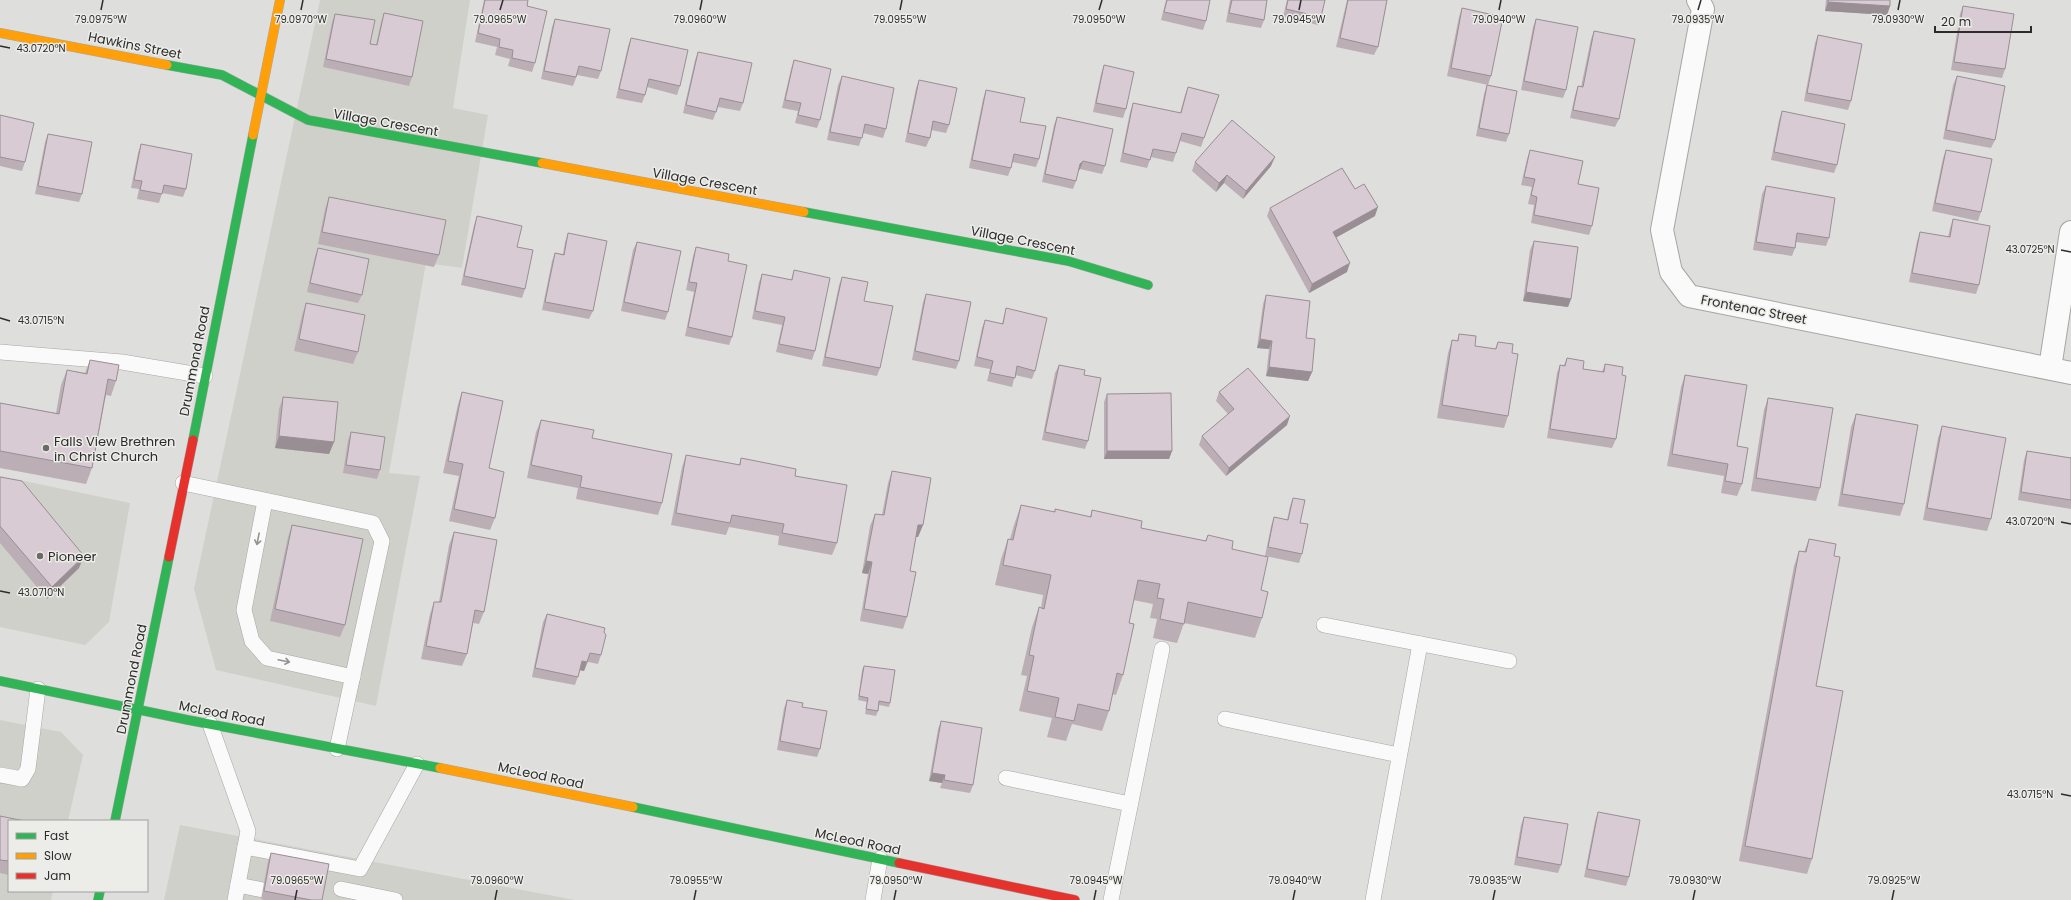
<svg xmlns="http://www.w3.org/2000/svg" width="2071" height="900" viewBox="0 0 2071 900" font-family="Poppins,sans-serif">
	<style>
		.built { fill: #d0d0ca }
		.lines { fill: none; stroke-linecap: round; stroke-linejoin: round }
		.lane-casing { stroke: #a6a6a5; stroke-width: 16 }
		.street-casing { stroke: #a6a6a5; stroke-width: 24 }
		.fast-casing { stroke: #a6a6a5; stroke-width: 10 }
		.slow-casing { stroke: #a6a6a5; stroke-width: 10 }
		.jam-casing { stroke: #a6a6a5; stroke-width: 10 }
		.lane { stroke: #fafafa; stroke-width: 15 }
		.street { stroke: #fafafa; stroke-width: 22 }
		.fast { stroke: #30b455; stroke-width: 9 }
		.slow { stroke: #ff9f0a; stroke-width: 9 }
		.jam { stroke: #e5322d; stroke-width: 9 }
		.wall { fill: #bbafb5 }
		.shaded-wall { fill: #988e94 }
		.building { fill: #d9cbd3; stroke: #988e94 }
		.oneway { stroke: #939392 }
		.ticks { fill: none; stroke: #2c2c2b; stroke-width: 1.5 }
		.poi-dot { fill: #6a6a69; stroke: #ecece9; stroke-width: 1.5 }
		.labels { text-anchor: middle; stroke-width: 3; stroke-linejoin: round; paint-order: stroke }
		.street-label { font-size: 13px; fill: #2c2c2b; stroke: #ecece9 }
		.poi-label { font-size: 13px; fill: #2c2c2b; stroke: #ecece9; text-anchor: start }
		.ticks-label { font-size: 10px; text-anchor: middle; fill: #2c2c2b; stroke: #ecece9; stroke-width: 3; stroke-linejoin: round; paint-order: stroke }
	</style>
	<rect width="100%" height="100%" fill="#dededd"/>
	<g class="built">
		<polygon points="320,0 470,0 453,108 488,115 462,268 426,263 389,473 420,476 376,706 216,670 194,589"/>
		<polygon points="0,476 130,503 109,622 85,645 0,627"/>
		<polygon points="0,720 61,732 83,755 68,821 9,821 9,891 53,891 51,900 0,900"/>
		<polygon points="180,825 575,900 164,900"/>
	</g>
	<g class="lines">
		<defs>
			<g id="lane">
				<polyline points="0,352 122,362 205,376"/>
				<polyline points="183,483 373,523 382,541 337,749"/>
				<polyline points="265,501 244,610 252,641 267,658 353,677"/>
				<polyline points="1324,625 1509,661"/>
				<polyline points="1225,719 1399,755"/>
				<polyline points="210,724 248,831 235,900"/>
				<polyline points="0,775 22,779 28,769 38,689"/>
				<polyline points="1006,778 1130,804"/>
				<polyline points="245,847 360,869 417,764"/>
				<polyline points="238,885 263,890"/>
				<polyline points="341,889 395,900"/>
				<polyline points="873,900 880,859"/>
				<polyline points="1111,900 1162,649"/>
				<polyline points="1373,900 1420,644"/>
			</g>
			<g id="street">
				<polyline points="1698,0 1703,9 1662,230 1671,272 1689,296 2071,373"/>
				<polyline points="2050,368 2071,232"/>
			</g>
			<g id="fast">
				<polyline points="167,65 222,75 308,120 542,163"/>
				<polyline points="804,212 1068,261 1148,285"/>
				<polyline points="193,440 253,135"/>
				<polyline points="0,681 188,720 440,768"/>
				<polyline points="633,807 899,863"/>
				<polyline points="115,821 169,557"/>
				<polyline points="98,900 100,891"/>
			</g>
			<g id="slow">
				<polyline points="0,33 167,65"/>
				<polyline points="253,135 280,0"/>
				<polyline points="542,163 804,212"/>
				<polyline points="440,768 633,807"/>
			</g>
			<g id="jam">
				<polyline points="169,557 193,440"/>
				<polyline points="899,863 1075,900"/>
			</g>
		</defs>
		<use href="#lane" class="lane-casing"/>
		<use href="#street" class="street-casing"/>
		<use href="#fast" class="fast-casing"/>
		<use href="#slow" class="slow-casing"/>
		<use href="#jam" class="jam-casing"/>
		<use href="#lane" class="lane"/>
		<use href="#street" class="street"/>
		<use href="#fast" class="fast"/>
		<use href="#slow" class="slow"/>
		<use href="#jam" class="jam"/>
	</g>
	<g class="wall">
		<polygon points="484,0 528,0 527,6 535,63 532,72 508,66 510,59 495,55 497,47 475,42"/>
		<polygon points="1166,0 1210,0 1206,21 1203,30 1161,20"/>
		<polygon points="1230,0 1267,0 1264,20 1261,28 1226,22"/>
		<polygon points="1287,0 1325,0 1321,17 1318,25 1283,17"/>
		<polygon points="1347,0 1387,0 1378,47 1374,55 1336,47"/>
		<polygon points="1826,0 1890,0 1890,6 1887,15 1825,11"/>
		<polygon points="1963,6 2005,69 2002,78 1951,70 1960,14"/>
		<polygon points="1462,8 1491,76 1488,85 1447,76 1459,17"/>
		<polygon points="384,13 412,77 409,86 323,67 332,22 335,14 370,44 376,45 381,22"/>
		<polygon points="555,19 601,71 598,79 577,75 573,86 541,79 552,27"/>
		<polygon points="1536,19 1566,90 1563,98 1521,90 1533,27"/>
		<polygon points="1594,31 1619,119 1615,127 1570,118 1575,95 1578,86 1581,87 1591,39"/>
		<polygon points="1818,35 1851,101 1848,110 1804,101 1815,43"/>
		<polygon points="631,38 680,86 677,95 647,87 645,95 642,103 616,98 628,46"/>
		<polygon points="698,52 743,103 740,111 718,107 713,120 683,113 695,60"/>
		<polygon points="794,60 820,120 817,128 795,123 798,111 782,108 791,69"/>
		<polygon points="1104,65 1126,109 1123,118 1093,112 1101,74"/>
		<polygon points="842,76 886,129 883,138 863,133 859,146 827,140 838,85"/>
		<polygon points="1957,76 1995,140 1991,148 1943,139 1953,85"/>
		<polygon points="919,80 949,125 946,133 931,130 930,138 926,147 905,142 916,88"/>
		<polygon points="1487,85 1509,134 1506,142 1476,136 1484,94"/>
		<polygon points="1188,87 1219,95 1201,147 1180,141 1173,162 1151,157 1147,168 1120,162 1130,112 1133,103 1180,113 1185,95"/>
		<polygon points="986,90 1020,122 1039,159 1036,167 1012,162 1011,168 1008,176 969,168 983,99"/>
		<polygon points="1782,111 1837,165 1834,173 1771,160 1779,120"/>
		<polygon points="0,115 25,162 22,171 0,166"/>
		<polygon points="1057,117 1105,166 1102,174 1080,169 1078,171 1076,181 1073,189 1042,182 1054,125"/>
		<polygon points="48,134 82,194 79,202 35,194 45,142"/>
		<polygon points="141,144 186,189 183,197 162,193 159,203 137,199 139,189 131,188 138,153"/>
		<polygon points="1530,150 1578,184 1592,226 1589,235 1531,223 1534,205 1528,204 1532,187 1521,185 1527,159"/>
		<polygon points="1946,150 1981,212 1978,221 1932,211 1943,158"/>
		<polygon points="1195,162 1271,166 1243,199 1224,183 1216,192 1192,171"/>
		<polygon points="1766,186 1829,238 1826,246 1796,242 1795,248 1792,256 1753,250 1762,194"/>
		<polygon points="1355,189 1375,216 1336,237 1347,272 1309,293 1267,216 1270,208"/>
		<polygon points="329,197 439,255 434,267 318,244 325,209"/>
		<polygon points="477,216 517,247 525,289 522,298 461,285 474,225"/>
		<polygon points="1953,219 1979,285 1976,294 1909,282 1917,241 1920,232 1948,237 1950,228"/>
		<polygon points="568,233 593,311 589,319 542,310 552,261 555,253 563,254 565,242"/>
		<polygon points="1534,241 1571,299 1568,307 1523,301 1530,250"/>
		<polygon points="637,242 668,312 665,320 621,311 633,250"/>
		<polygon points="696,247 728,261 732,337 729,345 685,336 694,292 686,290 693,256"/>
		<polygon points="318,248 362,295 358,303 307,292 315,256"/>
		<polygon points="794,270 815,351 812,360 776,352 782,325 752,319 759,282 762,274 791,280"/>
		<polygon points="842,277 864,301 880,368 877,376 822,366 839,285"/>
		<polygon points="926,294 959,361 956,369 912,360 923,302"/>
		<polygon points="1266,295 1306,338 1312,372 1308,381 1266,376 1269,349 1257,348 1263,304"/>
		<polygon points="306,303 358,352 353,364 294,351 302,315"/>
		<polygon points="1006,308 1035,371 1032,379 1015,375 1012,387 987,381 990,369 974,366 982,328 985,320 1002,324"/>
		<polygon points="1459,334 1475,346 1495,349 1498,342 1512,353 1508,416 1504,428 1437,418 1448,353 1452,340 1457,341"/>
		<polygon points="1567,358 1583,369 1602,372 1605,364 1622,375 1616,439 1612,448 1547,438 1557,373 1560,365 1564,365"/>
		<polygon points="90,360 116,381 111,396 106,395 92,468 86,484 0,468 0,403 56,413 61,385 67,370 85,373"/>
		<polygon points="1059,365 1084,375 1088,441 1085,449 1042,440 1055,373"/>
		<polygon points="1685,375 1737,446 1742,484 1737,496 1721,493 1724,476 1667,466 1681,387"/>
		<polygon points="462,392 489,468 495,518 490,530 449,521 459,476 443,473 458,404"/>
		<polygon points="1219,392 1287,425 1226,476 1199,445 1202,436 1228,414 1216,401"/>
		<polygon points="1107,394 1172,451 1169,459 1104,459 1104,402"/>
		<polygon points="283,397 334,442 329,454 275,448 279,409"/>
		<polygon points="1768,398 1820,488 1816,501 1751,491 1764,410"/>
		<polygon points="1856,414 1904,504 1900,516 1838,506 1851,427"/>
		<polygon points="541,420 592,438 662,503 658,515 576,499 578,488 527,478 536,432"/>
		<polygon points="1942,426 1991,519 1987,531 1923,520 1938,438"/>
		<polygon points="351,432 380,470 377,479 343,473 348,440"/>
		<polygon points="2027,451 2071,458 2071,509 2018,500 2024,460"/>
		<polygon points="686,455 739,465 741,458 795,476 837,543 832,555 778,545 779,536 729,527 726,535 671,525 682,467"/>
		<polygon points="892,471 923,525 918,537 916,537 910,571 907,617 903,629 860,621 868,574 862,573 870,526 875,514 882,515 888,483"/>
		<polygon points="0,477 79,568 47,599 0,543"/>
		<polygon points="1293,498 1300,523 1302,554 1299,563 1265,556 1271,526 1274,517 1287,520 1290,506"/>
		<polygon points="1021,505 1054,512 1055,509 1090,517 1092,510 1141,528 1205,541 1208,535 1232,549 1261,590 1262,618 1255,638 1184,623 1177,643 1153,638 1157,619 1150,618 1153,604 1133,600 1129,623 1123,675 1116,695 1112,694 1109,711 1102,731 1072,724 1066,741 1047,737 1052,718 1019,711 1027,676 1021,675 1032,627 1039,607 1041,608 1043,595 995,585 1001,559 1008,539 1010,539 1014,525"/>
		<polygon points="292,525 345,625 340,637 270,621 288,537"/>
		<polygon points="454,532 484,612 479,624 473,623 467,654 462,666 421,659 430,614 434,602 439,602 449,545"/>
		<polygon points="1809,539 1834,556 1816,686 1812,859 1807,874 1739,861 1794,566 1799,551 1804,552"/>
		<polygon points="547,614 604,632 601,655 598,664 588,662 584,671 580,670 575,685 532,677 543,622"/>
		<polygon points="864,666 890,703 889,707 879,705 878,711 876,716 865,714 867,702 858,700 862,670"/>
		<polygon points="787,700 802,707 820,749 817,757 777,750 784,708"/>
		<polygon points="941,721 973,785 970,793 940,788 942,783 929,781 938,729"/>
		<polygon points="1598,812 1629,877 1626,886 1584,877 1595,821"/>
		<polygon points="0,816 9,821 9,875 0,873"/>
		<polygon points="1524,817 1561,865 1558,873 1514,865 1521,825"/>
		<polygon points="271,853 322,900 264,900 261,899 268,861"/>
	</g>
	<g class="shaded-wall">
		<polygon points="1828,2 1890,6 1887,15 1825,11"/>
		<polygon points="1275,157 1271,166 1243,199 1246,191"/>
		<polygon points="1083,161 1080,169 1077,173 1080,164"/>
		<polygon points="1227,175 1224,183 1216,192 1219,183"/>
		<polygon points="1378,207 1375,216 1330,241 1333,232"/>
		<polygon points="1350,263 1347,272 1309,293 1312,284"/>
		<polygon points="1526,292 1571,299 1568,307 1523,301"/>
		<polygon points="1260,339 1272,341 1269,349 1257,348"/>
		<polygon points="1269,367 1312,372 1308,381 1266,376"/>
		<polygon points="1290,416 1287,425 1226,476 1229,468"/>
		<polygon points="279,436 334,442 329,454 275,448"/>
		<polygon points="1107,451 1172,451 1169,459 1104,459"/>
		<polygon points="918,525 923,525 918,537 914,537"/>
		<polygon points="84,556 79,568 47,599 52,587"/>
		<polygon points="866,561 872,562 868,574 862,573"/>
		<polygon points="582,661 587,662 584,671 579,670"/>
		<polygon points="932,773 945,775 942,783 929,781"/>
	</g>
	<g class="building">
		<polygon points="485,0 528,0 527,6 547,11 535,63 512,58 513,50 499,47 500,39 478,33"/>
		<polygon points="1167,0 1210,0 1206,21 1164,12"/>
		<polygon points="1232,0 1267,0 1264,20 1229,13"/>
		<polygon points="1288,0 1325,0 1321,17 1286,9"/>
		<polygon points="1348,0 1387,0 1378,47 1340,38"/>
		<polygon points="1828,0 1890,0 1890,6 1828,2"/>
		<polygon points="1963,6 2014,14 2005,69 1954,62"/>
		<polygon points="1462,8 1503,17 1491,76 1451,68"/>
		<polygon points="384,13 423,21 412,77 326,59 335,14 375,20 370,44 377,45"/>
		<polygon points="555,19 610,29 601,71 579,66 576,77 544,71"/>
		<polygon points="1536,19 1578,27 1566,90 1524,81"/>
		<polygon points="1594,31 1635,39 1619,119 1573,110 1578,86 1583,87"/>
		<polygon points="1818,35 1862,44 1851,101 1807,93"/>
		<polygon points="631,38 688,50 680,86 649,79 645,95 619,89"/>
		<polygon points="698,52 752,63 743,103 720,98 716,112 686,105"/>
		<polygon points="794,60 831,69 820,120 798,115 801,103 785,100"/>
		<polygon points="1104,65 1134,72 1126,109 1096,103"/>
		<polygon points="842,76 894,88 886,129 865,124 862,138 830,132"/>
		<polygon points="1957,76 2005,86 1995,140 1946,130"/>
		<polygon points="919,80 957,88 949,125 933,121 930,138 908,133"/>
		<polygon points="1487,85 1517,91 1509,134 1479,128"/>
		<polygon points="1188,87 1219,95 1204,138 1182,133 1176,153 1153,149 1150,160 1123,153 1133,103 1181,113"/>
		<polygon points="986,90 1025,98 1020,122 1046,126 1039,159 1014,154 1011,168 972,160"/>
		<polygon points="1782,111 1845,124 1837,165 1774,152"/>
		<polygon points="0,115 34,123 25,162 0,157"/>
		<polygon points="1057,117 1113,129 1105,166 1083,161 1080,164 1076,181 1045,174"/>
		<polygon points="1232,120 1275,157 1246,191 1227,175 1219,183 1195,162"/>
		<polygon points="48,134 92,142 82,194 38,186"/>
		<polygon points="141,144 192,154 186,189 164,185 162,194 140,190 142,181 134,180"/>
		<polygon points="1530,150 1583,161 1578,184 1599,188 1592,226 1534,215 1537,197 1531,195 1535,179 1524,177"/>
		<polygon points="1946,150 1992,159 1981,212 1935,203"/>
		<polygon points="1342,168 1355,189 1364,184 1378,207 1333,232 1350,263 1312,284 1270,208"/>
		<polygon points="1766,186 1835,198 1829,238 1797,233 1795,248 1756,242"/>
		<polygon points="329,197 446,220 439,255 322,232"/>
		<polygon points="477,216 522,226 517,247 533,250 525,289 464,276"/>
		<polygon points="1953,219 1990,226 1979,285 1912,273 1920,232 1950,237"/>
		<polygon points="568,233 607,241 593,311 545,302 555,253 564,255"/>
		<polygon points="1534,241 1578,247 1571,299 1526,292"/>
		<polygon points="637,242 681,251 668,312 624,302"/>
		<polygon points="696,247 729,254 728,261 747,265 732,337 688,327 697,283 689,282"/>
		<polygon points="318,248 369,259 362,295 310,283"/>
		<polygon points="794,270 830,278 815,351 779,344 785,317 755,311 762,274 792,280"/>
		<polygon points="842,277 868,282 864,301 893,306 880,368 825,357"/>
		<polygon points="926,294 971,302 959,361 915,351"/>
		<polygon points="1266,295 1310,301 1306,338 1315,339 1312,372 1269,367 1272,341 1260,339"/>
		<polygon points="306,303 365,315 358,352 299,339"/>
		<polygon points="1006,308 1047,318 1035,371 1017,366 1015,378 990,373 993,361 977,357 985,320 1003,324"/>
		<polygon points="1459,334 1476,336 1475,346 1496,349 1498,342 1513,344 1512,353 1518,354 1508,416 1442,405 1452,340 1458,341"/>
		<polygon points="1567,358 1584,361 1583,369 1604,372 1605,364 1623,367 1622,375 1626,376 1616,439 1550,429 1560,365 1565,366"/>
		<polygon points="90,360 119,365 116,381 108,379 92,468 0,451 0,403 59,414 67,370 87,374"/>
		<polygon points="1059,365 1085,370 1084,375 1101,378 1088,441 1045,432"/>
		<polygon points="1248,368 1290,416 1229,468 1202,436 1234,409 1219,392"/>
		<polygon points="1685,375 1747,385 1737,446 1748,448 1742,484 1725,481 1728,464 1672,454"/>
		<polygon points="462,392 503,401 489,468 504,472 495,518 454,509 463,464 448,461"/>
		<polygon points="1171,393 1172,451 1107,451 1107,394"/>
		<polygon points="283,397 338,402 334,442 279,436"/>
		<polygon points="1768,398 1833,408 1820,488 1756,478"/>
		<polygon points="1856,414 1918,425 1904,504 1842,494"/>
		<polygon points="541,420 594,430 592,438 672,454 662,503 580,487 582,476 531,465"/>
		<polygon points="1942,426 2006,438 1991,519 1927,508"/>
		<polygon points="351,432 385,437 380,470 346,465"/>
		<polygon points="2027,451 2071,458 2071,500 2021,492"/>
		<polygon points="686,455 740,465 741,458 796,469 795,476 847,485 837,543 782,533 784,524 732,515 730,523 676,513"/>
		<polygon points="892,471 931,478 923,525 918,525 910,571 916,572 907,617 864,609 872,562 866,561 875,514 884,515"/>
		<polygon points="0,477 22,481 84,556 52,587 0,526"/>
		<polygon points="1293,498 1305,500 1300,523 1308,524 1302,554 1268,547 1274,517 1288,520"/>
		<polygon points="1021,505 1055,512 1055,509 1091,517 1092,510 1142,521 1141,528 1206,541 1208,535 1233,541 1232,549 1268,557 1261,590 1268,592 1262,618 1188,602 1184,624 1160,619 1164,599 1157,598 1160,584 1138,580 1129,623 1134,624 1123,675 1117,673 1109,711 1078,704 1074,721 1055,717 1059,698 1027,691 1034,656 1029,655 1039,607 1044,609 1051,575 1003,565 1008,539 1013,540"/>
		<polygon points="292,525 363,539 345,625 275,609"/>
		<polygon points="454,532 497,540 484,612 475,610 467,654 426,646 434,602 441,602"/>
		<polygon points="1809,539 1836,544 1834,556 1840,557 1816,686 1843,691 1812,859 1745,846 1799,551 1806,552"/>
		<polygon points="547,614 605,628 604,632 606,635 601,655 590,653 587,662 582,661 578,677 535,668"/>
		<polygon points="864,666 895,670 890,703 879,701 878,711 866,709 868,698 859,696"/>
		<polygon points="787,700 803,703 802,707 827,711 820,749 780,741"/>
		<polygon points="941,721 982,728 973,785 944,780 945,775 932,773"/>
		<polygon points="1598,812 1640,820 1629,877 1587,869"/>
		<polygon points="0,816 25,821 9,821 9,861 0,860"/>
		<polygon points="1524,817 1568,824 1561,865 1517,857"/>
		<polygon points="271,853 329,864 322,900 311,900 264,891"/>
	</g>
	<defs><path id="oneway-shaft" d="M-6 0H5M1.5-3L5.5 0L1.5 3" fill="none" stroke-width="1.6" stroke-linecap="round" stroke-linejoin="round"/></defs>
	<g class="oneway">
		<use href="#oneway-shaft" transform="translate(258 539) rotate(101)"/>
		<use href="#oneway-shaft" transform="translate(284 661) rotate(12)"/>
	</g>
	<path class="ticks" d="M101 10 103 0M301 10 303 0M500 10 503 0M700 10 702 0M900 10 902 0M1099 10 1102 0M1299 10 1301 0M1499 10 1501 0M1698 10 1701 0M1898 10 1900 0M0 46 10 48M2061 250 2071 252M0 318 10 321M2061 522 2071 524M0 591 10 593M2061 794 2071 796M295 900 297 890M495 900 497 890M694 900 696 890M894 900 896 890M1094 900 1096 890M1293 900 1295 890M1493 900 1495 890M1693 900 1695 890M1892 900 1894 890"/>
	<g class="poi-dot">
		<circle cx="46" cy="448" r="4"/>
		<circle cx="40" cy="556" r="4"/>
	</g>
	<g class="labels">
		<g class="street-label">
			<text transform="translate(135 45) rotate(11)" y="5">Hawkins Street</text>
			<text transform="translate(386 122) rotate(10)" y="5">Village Crescent</text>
			<text transform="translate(705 181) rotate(10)" y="5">Village Crescent</text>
			<text transform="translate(1023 240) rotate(11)" y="5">Village Crescent</text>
			<text transform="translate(1754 309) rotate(11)" y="5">Frontenac Street</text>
			<text transform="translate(194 361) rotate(-79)" y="5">Drummond Road</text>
			<text transform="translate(131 679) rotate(-79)" y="5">Drummond Road</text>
			<text transform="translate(222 713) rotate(11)" y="5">McLeod Road</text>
			<text transform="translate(541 775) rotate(12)" y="5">McLeod Road</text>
			<text transform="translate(858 841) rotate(12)" y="5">McLeod Road</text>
		</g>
		<g class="poi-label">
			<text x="54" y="446">Falls View Brethren<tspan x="54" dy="15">in Christ Church</tspan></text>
			<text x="48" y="561">Pioneer</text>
		</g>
	</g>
	<g class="ticks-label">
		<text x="101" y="23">79.0975°W</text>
		<text x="301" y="23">79.0970°W</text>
		<text x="500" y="23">79.0965°W</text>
		<text x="700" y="23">79.0960°W</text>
		<text x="900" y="23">79.0955°W</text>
		<text x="1099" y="23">79.0950°W</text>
		<text x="1299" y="23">79.0945°W</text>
		<text x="1499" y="23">79.0940°W</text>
		<text x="1698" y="23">79.0935°W</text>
		<text x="1898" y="23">79.0930°W</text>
		<text x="41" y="52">43.0720°N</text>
		<text x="2030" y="253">43.0725°N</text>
		<text x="41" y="324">43.0715°N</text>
		<text x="2030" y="525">43.0720°N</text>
		<text x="41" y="596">43.0710°N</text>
		<text x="2030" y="798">43.0715°N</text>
		<text x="297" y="884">79.0965°W</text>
		<text x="497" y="884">79.0960°W</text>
		<text x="696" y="884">79.0955°W</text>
		<text x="896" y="884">79.0950°W</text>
		<text x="1096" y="884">79.0945°W</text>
		<text x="1295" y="884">79.0940°W</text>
		<text x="1495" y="884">79.0935°W</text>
		<text x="1695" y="884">79.0930°W</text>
		<text x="1894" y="884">79.0925°W</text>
	</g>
	<rect x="8" y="820" width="140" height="72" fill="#ecece9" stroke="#9f9f9d"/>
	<rect x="16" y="833" width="20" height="6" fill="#30b455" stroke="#9f9f9d"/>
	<text x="44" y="840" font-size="12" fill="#2c2c2b">Fast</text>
	<rect x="16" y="853" width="20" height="6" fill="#ff9f0a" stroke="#9f9f9d"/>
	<text x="44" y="860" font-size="12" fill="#2c2c2b">Slow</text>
	<rect x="16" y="873" width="20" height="6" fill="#e5322d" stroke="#9f9f9d"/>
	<text x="44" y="880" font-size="12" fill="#2c2c2b">Jam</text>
	<path d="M1935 26v6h96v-6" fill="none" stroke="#2c2c2b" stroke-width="2"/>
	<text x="1941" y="26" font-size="12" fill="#2c2c2b" stroke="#ecece9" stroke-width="3" paint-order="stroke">20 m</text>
</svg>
